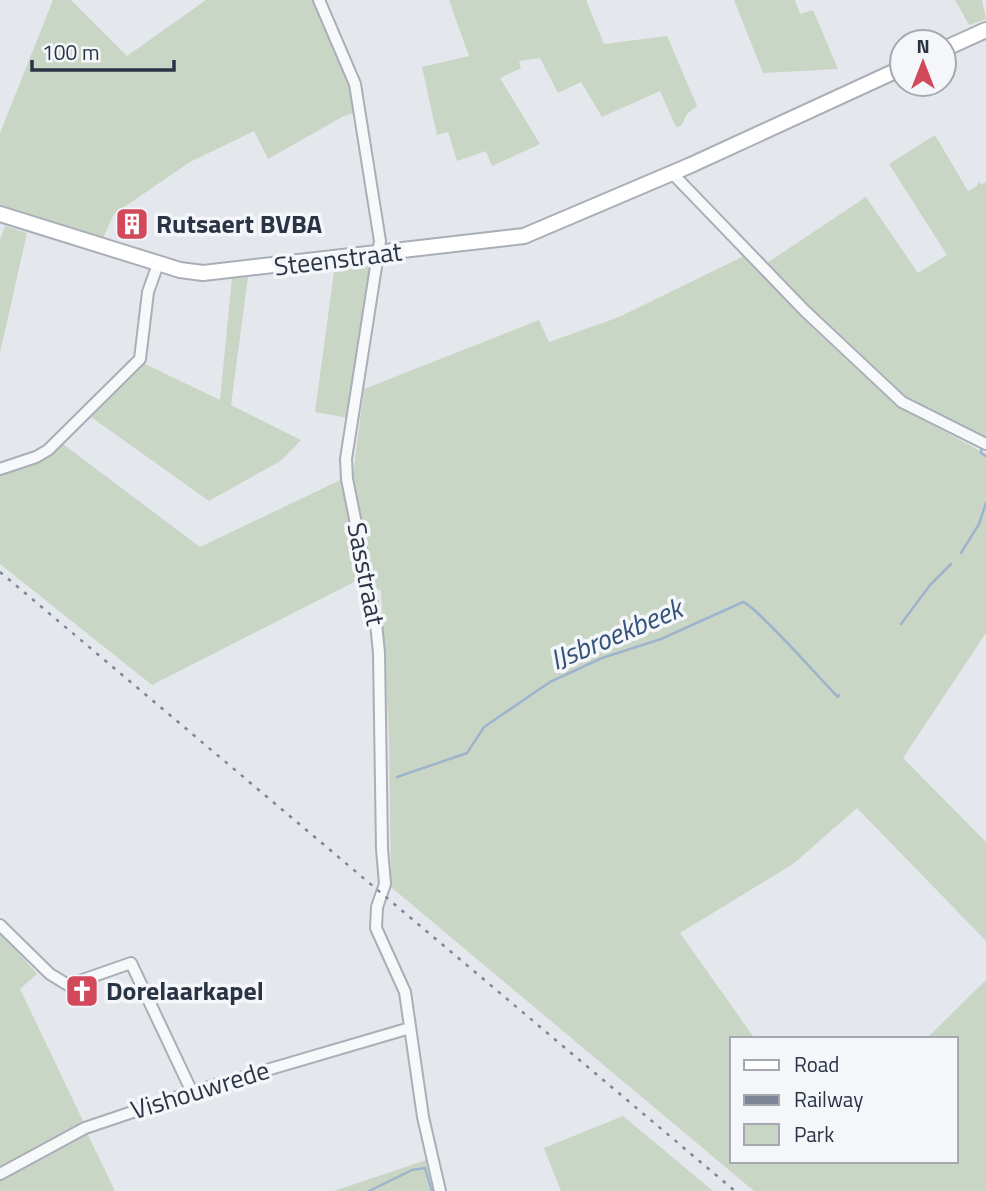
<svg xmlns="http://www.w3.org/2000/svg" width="986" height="1191" viewBox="0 0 986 1191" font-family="'Titillium Web',sans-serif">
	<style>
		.green { fill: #c9d6c5 }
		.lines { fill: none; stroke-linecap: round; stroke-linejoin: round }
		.stream { stroke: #9fb4cc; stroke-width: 2.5 }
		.street-casing { stroke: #a9aeb7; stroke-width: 14 }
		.secondary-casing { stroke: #a9aeb7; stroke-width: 18 }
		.street { stroke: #f7f8fa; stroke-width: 10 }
		.secondary { stroke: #fff; stroke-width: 14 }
		.rail { stroke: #7d8696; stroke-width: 2.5; stroke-dasharray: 3.5 7; stroke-linecap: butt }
		.labels { text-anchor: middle; stroke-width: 7; stroke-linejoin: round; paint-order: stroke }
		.poi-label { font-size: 26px; font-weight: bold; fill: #2b3445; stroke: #f4f6f9; text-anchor: start }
		.street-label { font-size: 26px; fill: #2b3445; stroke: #f4f6f9 }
		.water-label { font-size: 28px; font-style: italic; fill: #34527a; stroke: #f4f6f9 }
	</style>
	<rect width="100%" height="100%" fill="#e4e7ec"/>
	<g class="green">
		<polygon points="53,0 71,0 127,56 206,0 313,0 347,76 356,112 342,117 268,159 254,131 190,162 114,214 103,238 0,206 0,133"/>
		<polygon points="449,0 586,0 604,44 667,36 697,106 687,114 681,126 676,127 660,91 602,117 581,82 558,93 540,58 519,61 521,68 500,78 540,144 492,166 486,151 457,161 448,132 437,135 422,67 469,56"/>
		<polygon points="734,0 795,0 800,14 813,10 838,69 763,73"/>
		<polygon points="955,0 982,0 986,19 969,25"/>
		<polygon points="935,135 968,191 977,186 979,181 981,184 986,182 986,440 911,403 813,311 767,263 866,197 918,273 947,255 889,164"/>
		<polygon points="5,226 27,233 0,353 0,240"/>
		<polygon points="744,256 813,328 896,405 986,454 986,633 903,758 986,842 986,941 857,808 793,864 680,933 755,1039 732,1039 732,1161 956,1161 956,1039 926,1039 986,980 986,1191 754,1191 391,887 389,737 381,591 360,579 152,685 0,564 0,475 35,463 63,444 200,547 353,474 364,389 539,320 549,342 619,317"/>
		<polygon points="373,265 348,418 315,412 334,272 346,271 350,266"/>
		<polygon points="248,277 231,405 301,440 282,460 209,501 91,417 145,364 220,400 232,278"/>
		<polygon points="0,932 37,974 20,989 85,1125 0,1170"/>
		<polygon points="623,1116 713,1191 561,1191 544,1148"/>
		<polygon points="86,1131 115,1191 0,1191 0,1177"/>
		<polygon points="426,1160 432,1191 334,1191"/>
	</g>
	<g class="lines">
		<g class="stream">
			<polyline points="982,446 981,453 986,456"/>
			<polyline points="961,553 979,524 986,503"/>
			<polyline points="901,624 930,585 951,564"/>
			<path d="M397 777 467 753 484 727 550 682 602 658 661 639 743 602C756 606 822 681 838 697L839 695"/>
			<polyline points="369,1191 412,1170 425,1168 432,1191"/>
		</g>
		<defs>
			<g id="street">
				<polyline points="319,0 355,84 380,241 346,459 347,479 376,623 379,653 382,849 385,884 377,907 376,928 405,992 423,1117 440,1191"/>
				<polyline points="672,173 805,311 902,402 986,444"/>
				<polyline points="0,469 36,457 48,450 140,359 148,292 158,264"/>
				<polyline points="0,925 50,974 68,985 131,963 192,1092"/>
				<polyline points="0,1174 85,1128 192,1092 410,1028"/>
			</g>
			<g id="secondary">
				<polyline points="944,49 986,30"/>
				<polyline points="0,214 180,270 203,273 524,236 691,165 902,68"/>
			</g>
		</defs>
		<use href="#street" class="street-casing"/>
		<use href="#secondary" class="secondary-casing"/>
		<use href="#street" class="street"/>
		<use href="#secondary" class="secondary"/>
		<polyline class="rail" points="0,572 735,1191"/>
	</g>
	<defs>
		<symbol id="building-square" viewBox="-11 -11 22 22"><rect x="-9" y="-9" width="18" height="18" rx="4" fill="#d1495b" stroke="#f4f6f9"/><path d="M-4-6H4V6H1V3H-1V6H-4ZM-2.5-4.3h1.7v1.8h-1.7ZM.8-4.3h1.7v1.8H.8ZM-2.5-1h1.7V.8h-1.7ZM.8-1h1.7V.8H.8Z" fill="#fff"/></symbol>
		<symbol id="church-square" viewBox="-11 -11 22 22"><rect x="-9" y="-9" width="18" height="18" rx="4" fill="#d1495b" stroke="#f4f6f9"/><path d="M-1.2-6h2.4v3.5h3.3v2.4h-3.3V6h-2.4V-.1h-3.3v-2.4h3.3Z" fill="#fff"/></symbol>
	</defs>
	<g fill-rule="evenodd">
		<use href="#building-square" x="113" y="205" width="38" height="38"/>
		<use href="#church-square" x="63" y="972" width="38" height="38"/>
	</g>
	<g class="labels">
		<g class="poi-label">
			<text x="156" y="233">Rutsaert BVBA</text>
			<text x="106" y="1000">Dorelaarkapel</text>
		</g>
		<g class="street-label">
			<text transform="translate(338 259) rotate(-7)" y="9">Steenstraat</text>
			<text transform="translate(366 574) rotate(79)" y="9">Sasstraat</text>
			<text transform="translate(200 1090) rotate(-17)" y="9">Vishouwrede</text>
		</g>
		<g class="water-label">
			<text transform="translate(616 634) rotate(-23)" y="10">IJsbroekbeek</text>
		</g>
	</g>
	<rect x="730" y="1037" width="228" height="126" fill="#f4f6f9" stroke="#a4a8b1" stroke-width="2"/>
	<rect x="744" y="1060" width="35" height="10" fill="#ffffff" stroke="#a4a8b1" stroke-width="2"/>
	<text x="794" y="1072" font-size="21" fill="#2b3445">Road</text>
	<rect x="744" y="1095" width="35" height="10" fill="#7d8696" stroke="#a4a8b1" stroke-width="2"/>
	<text x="794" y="1107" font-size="21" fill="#2b3445">Railway</text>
	<rect x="744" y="1124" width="35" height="21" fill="#c9d6c5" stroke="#a4a8b1" stroke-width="2"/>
	<text x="794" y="1142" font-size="21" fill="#2b3445">Park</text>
	<g transform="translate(923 63)"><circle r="33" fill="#f4f6f9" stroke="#a4a8b1" stroke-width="2"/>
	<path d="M0-5L12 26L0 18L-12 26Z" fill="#d1495b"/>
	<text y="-10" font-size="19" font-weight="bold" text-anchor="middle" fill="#2b3445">N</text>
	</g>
	<path d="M32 60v10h142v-10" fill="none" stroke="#2b3445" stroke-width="3.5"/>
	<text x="42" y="60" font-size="21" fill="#2b3445" stroke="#f4f6f9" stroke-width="5" paint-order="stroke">100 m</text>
</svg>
